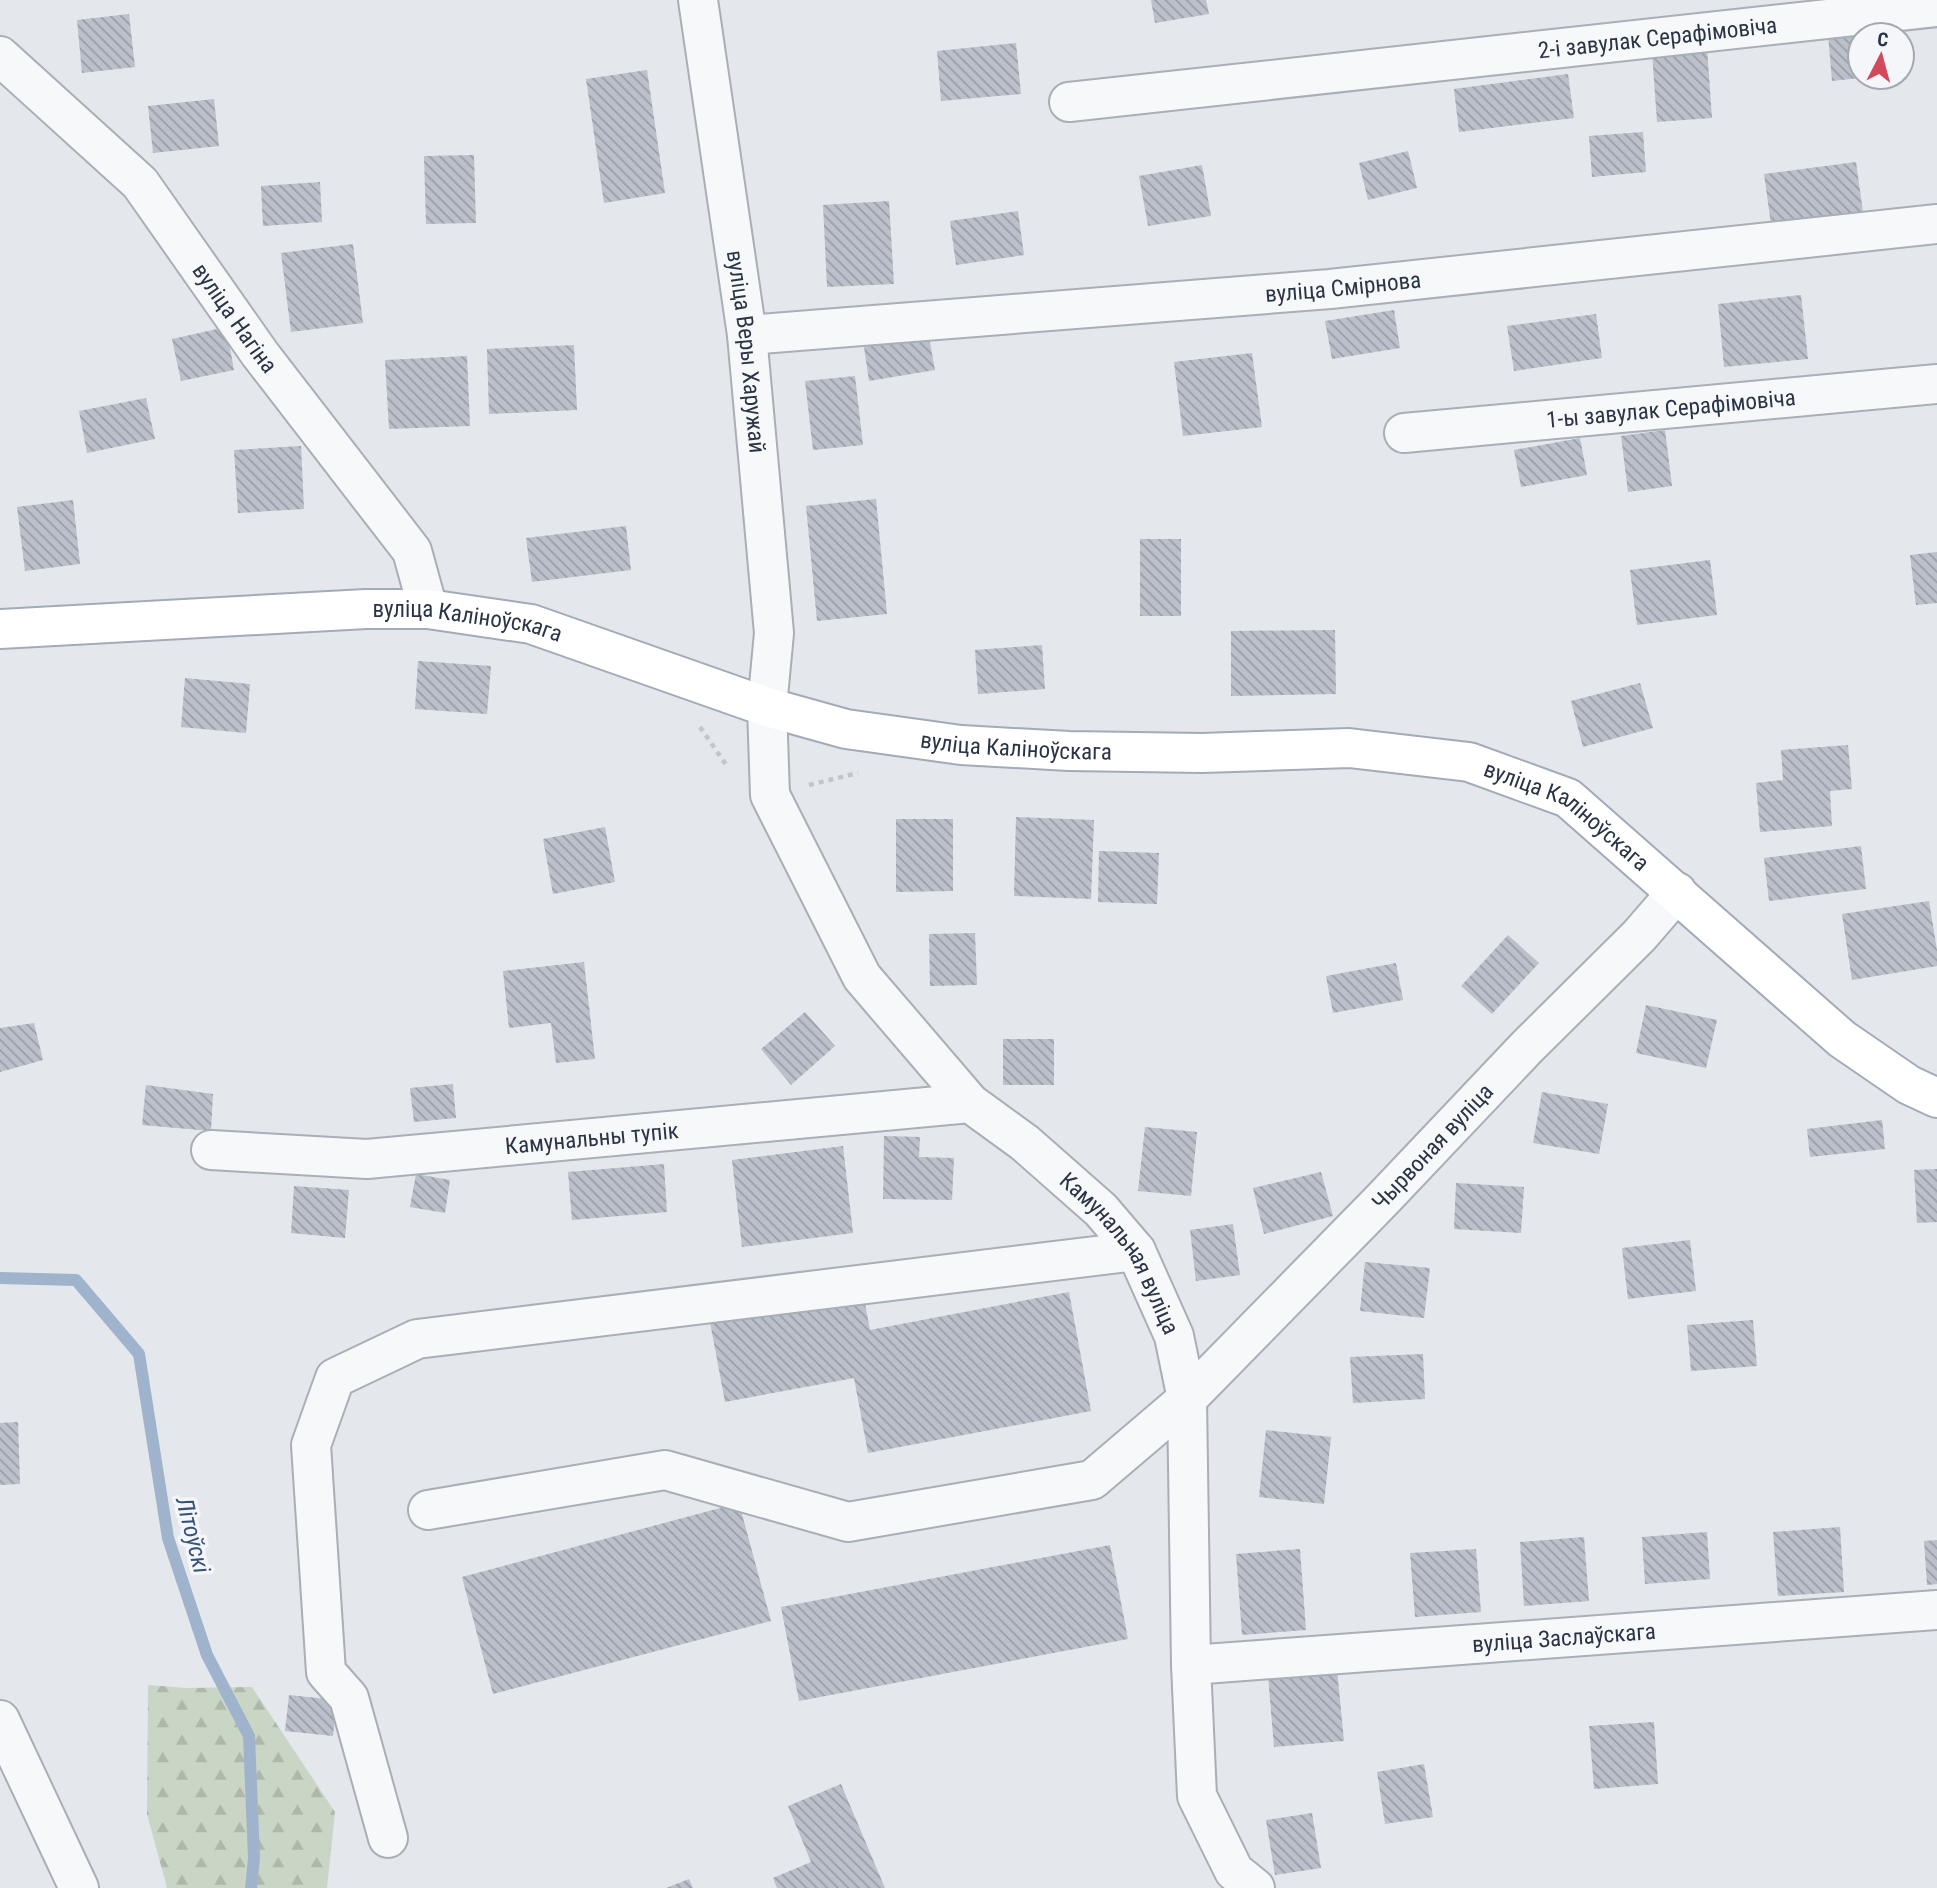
<svg xmlns="http://www.w3.org/2000/svg" width="1937" height="1888" viewBox="0 0 1937 1888" font-family="'Roboto Condensed',sans-serif">
	<style>
		.forest { fill: url(#forest-firs) }
		.lines { fill: none; stroke-linecap: round; stroke-linejoin: round }
		.stream { stroke: #9fb4cc; stroke-width: 12 }
		.building { fill: url(#building-back-hatch) }
		.minor-casing { stroke: #a9aeb7; stroke-width: 42 }
		.major-casing { stroke: #a3abb8; stroke-width: 42 }
		.path { stroke: #c2c5cb; stroke-width: 4.5; stroke-dasharray: 5 5; stroke-linecap: butt }
		.minor { stroke: #f7f8fa; stroke-width: 38 }
		.major { stroke: #fff; stroke-width: 38 }
		.labels { text-anchor: middle; stroke-width: 7; stroke-linejoin: round; paint-order: stroke }
		.street-label { font-size: 23px; fill: #2b3445; stroke: #f4f6f9 }
		.water-label { font-size: 24px; font-style: italic; fill: #34527a; stroke: #f4f6f9 }
	</style>
	<defs>
		<pattern id="forest-firs" width="22" height="20" patternUnits="userSpaceOnUse" patternTransform="scale(1.75)"><rect width="22" height="20" fill="#c9d6c5"/><path d="M5 1l3.5 6h-7zM16 11l3.5 6h-7z" fill="#adb8ab"/></pattern>
		<pattern id="building-back-hatch" width="6" height="6" patternUnits="userSpaceOnUse" patternTransform="scale(1.75)"><rect width="6" height="6" fill="#bbc0ca"/><path d="M-1 5l2 2M0 0l6 6M5-1l2 2" fill="none" stroke="#989da6"/></pattern>
	</defs>
	<rect width="100%" height="100%" fill="#e4e7ec"/>
	<polygon class="forest" points="148,1685 186,1688 252,1687 335,1812 327,1888 167,1888 147,1814"/>
	<g class="lines">
		<polyline class="stream" points="0,1278 76,1280 139,1354 168,1538 207,1655 249,1736 254,1858 251,1888"/>
	</g>
	<g class="building">
		<polygon points="1151,0 1206,0 1209,14 1155,23"/>
		<polygon points="129,14 135,67 82,73 77,20"/>
		<polygon points="1896,30 1896,35 1860,35 1860,78 1832,81 1828,35"/>
		<polygon points="1016,43 1021,94 941,101 937,51"/>
		<polygon points="1707,48 1712,118 1657,122 1652,53"/>
		<polygon points="647,70 665,193 604,203 586,79"/>
		<polygon points="1568,74 1574,118 1459,132 1454,89"/>
		<polygon points="214,99 219,146 153,153 148,106"/>
		<polygon points="1643,132 1646,172 1592,177 1589,136"/>
		<polygon points="1408,151 1417,188 1368,200 1359,163"/>
		<polygon points="474,155 476,223 426,224 424,156"/>
		<polygon points="1856,162 1863,212 1771,224 1764,174"/>
		<polygon points="1202,165 1211,216 1148,226 1139,176"/>
		<polygon points="320,182 322,222 263,226 261,186"/>
		<polygon points="889,201 894,284 827,287 823,205"/>
		<polygon points="1018,211 1024,255 956,265 950,221"/>
		<polygon points="353,244 363,323 291,332 281,253"/>
		<polygon points="1801,295 1808,359 1724,367 1718,304"/>
		<polygon points="1394,310 1400,348 1332,359 1325,321"/>
		<polygon points="1596,314 1602,358 1514,371 1507,326"/>
		<polygon points="226,327 234,370 181,381 172,339"/>
		<polygon points="929,337 935,370 869,381 864,347"/>
		<polygon points="574,345 577,410 489,414 487,349"/>
		<polygon points="1252,353 1262,427 1183,436 1174,362"/>
		<polygon points="467,356 470,426 389,429 385,360"/>
		<polygon points="855,376 863,445 813,450 805,381"/>
		<polygon points="146,398 155,439 87,453 79,411"/>
		<polygon points="1665,430 1672,486 1628,492 1621,436"/>
		<polygon points="1580,438 1587,475 1521,487 1514,450"/>
		<polygon points="301,446 304,509 238,513 234,450"/>
		<polygon points="876,499 887,614 817,621 806,506"/>
		<polygon points="73,500 80,564 25,571 17,507"/>
		<polygon points="626,526 631,570 532,582 526,538"/>
		<rect x="1140" y="539" width="41" height="77"/>
		<polygon points="1937,552 1937,603 1916,605 1910,555"/>
		<polygon points="1710,560 1717,615 1637,625 1630,570"/>
		<polygon points="1335,630 1336,694 1231,696 1231,631"/>
		<polygon points="1042,645 1045,689 978,694 975,650"/>
		<polygon points="418,661 491,666 487,714 415,709"/>
		<polygon points="185,678 250,684 246,733 181,727"/>
		<polygon points="1640,683 1653,728 1583,747 1571,701"/>
		<polygon points="1848,745 1852,789 1830,791 1832,826 1760,832 1756,783 1783,780 1781,750"/>
		<polygon points="1016,817 1094,820 1091,899 1014,896"/>
		<polygon points="896,819 953,819 953,891 896,892"/>
		<polygon points="605,827 615,882 553,894 543,839"/>
		<polygon points="1861,846 1866,889 1769,901 1764,858"/>
		<polygon points="1099,851 1159,853 1157,904 1098,902"/>
		<polygon points="1929,901 1937,950 1937,966 1852,980 1842,914"/>
		<polygon points="975,933 977,985 930,986 929,934"/>
		<polygon points="1508,935 1539,963 1492,1014 1461,986"/>
		<polygon points="584,962 595,1059 556,1063 551,1023 509,1028 503,971"/>
		<polygon points="1396,963 1403,1000 1333,1013 1326,976"/>
		<polygon points="1646,1005 1717,1020 1706,1068 1636,1053"/>
		<polygon points="805,1012 835,1046 791,1085 761,1049"/>
		<polygon points="34,1023 43,1060 0,1072 0,1028"/>
		<rect x="1003" y="1039" width="51" height="46"/>
		<polygon points="453,1084 456,1118 414,1122 410,1088"/>
		<polygon points="146,1085 213,1094 211,1131 142,1125"/>
		<polygon points="1542,1092 1608,1104 1599,1154 1533,1143"/>
		<polygon points="1882,1120 1885,1149 1810,1157 1807,1129"/>
		<polygon points="1145,1127 1197,1132 1191,1196 1138,1191"/>
		<polygon points="884,1136 920,1137 919,1157 954,1158 952,1200 883,1199"/>
		<polygon points="843,1146 853,1233 742,1247 732,1160"/>
		<polygon points="664,1164 667,1212 572,1220 568,1172"/>
		<polygon points="1937,1169 1937,1222 1917,1223 1914,1170"/>
		<polygon points="1321,1172 1333,1216 1264,1234 1253,1188"/>
		<polygon points="416,1174 450,1180 445,1213 410,1207"/>
		<polygon points="1456,1183 1524,1187 1521,1233 1454,1229"/>
		<polygon points="294,1186 349,1190 345,1238 291,1233"/>
		<polygon points="1233,1224 1240,1275 1196,1281 1190,1230"/>
		<polygon points="1690,1240 1696,1291 1628,1299 1622,1248"/>
		<polygon points="1365,1262 1430,1268 1424,1318 1360,1311"/>
		<polygon points="1069,1292 1091,1411 868,1453 854,1378 725,1402 710,1322 863,1293 870,1330"/>
		<polygon points="1753,1320 1757,1366 1691,1371 1687,1325"/>
		<polygon points="1423,1354 1425,1399 1353,1403 1350,1357"/>
		<polygon points="18,1422 20,1484 0,1485 0,1423"/>
		<polygon points="1266,1430 1331,1437 1324,1504 1259,1497"/>
		<polygon points="739,1503 771,1621 493,1694 462,1577"/>
		<polygon points="1840,1527 1844,1592 1778,1596 1773,1532"/>
		<polygon points="1707,1532 1710,1579 1645,1584 1642,1537"/>
		<polygon points="1584,1537 1589,1601 1524,1606 1520,1542"/>
		<polygon points="1937,1540 1937,1584 1927,1585 1924,1541"/>
		<polygon points="1110,1545 1128,1639 799,1701 781,1607"/>
		<polygon points="1300,1549 1306,1630 1242,1635 1236,1554"/>
		<polygon points="1476,1549 1481,1612 1415,1617 1410,1553"/>
		<polygon points="1337,1669 1344,1741 1274,1747 1268,1676"/>
		<polygon points="289,1695 337,1700 333,1736 285,1731"/>
		<polygon points="1654,1722 1658,1784 1594,1789 1589,1726"/>
		<polygon points="1424,1764 1433,1817 1385,1824 1377,1772"/>
		<polygon points="841,1784 885,1888 777,1888 773,1878 811,1862 788,1806"/>
		<polygon points="1312,1813 1321,1868 1275,1875 1266,1820"/>
		<polygon points="689,1879 693,1888 666,1888"/>
	</g>
	<g class="lines">
		<defs>
			<g id="minor">
				<path id="s1" d="M698 0 747 335 774 633 767 707 770 795 862 977 970 1103 1025 1143 1101 1210 1136 1251 1174 1336 1187 1399 1191 1665 1197 1796 1234 1871 1255 1888"/>
				<path id="s2" d="M0 56 140 183 260 354 412 551 428 609"/>
				<path id="s3" d="M1069 102 1937 7"/>
				<path id="s4" d="M747 335 1330 289 1937 224"/>
				<path id="s5" d="M1404 433 1937 384"/>
				<path id="s6" d="M211 1150 367 1159 970 1103"/>
				<path id="s7" d="M428 1510 665 1470 848 1522 1092 1480 1187 1399 1382 1200 1527 1047 1639 936 1677 892"/>
				<path id="s8" d="M1191 1665 1937 1610"/>
				<polyline points="0,1720 79,1888"/>
				<polyline points="388,1838 349,1698 326,1672 311,1445 335,1378 417,1339 1136,1251"/>
			</g>
			<g id="major">
				<path id="s9" d="M0 629 366 609H428L531 624 767 707 846 729 961 745 1069 751 1202 753 1349 748 1469 762 1568 798 1842 1039 1909 1085 1937 1098"/>
			</g>
		</defs>
		<use href="#minor" class="minor-casing"/>
		<use href="#major" class="major-casing"/>
		<g class="path">
			<polyline points="700,727 727,766"/>
			<polyline points="809,785 858,773"/>
		</g>
		<use href="#minor" class="minor"/>
		<use href="#major" class="major"/>
	</g>
	<g class="labels">
		<g class="street-label">
			<text dy="8" stroke="none"><textPath href="#s3" startOffset="592">2-і завулак Серафімовіча</textPath></text>
			<text dy="8" stroke="none"><textPath href="#s4" startOffset="598">вуліца Смірнова</textPath></text>
			<text dy="8" stroke="none"><textPath href="#s2" startOffset="354">вуліца Нагіна</textPath></text>
			<text dy="8" stroke="none"><textPath href="#s1" startOffset="355">вуліца Веры Харужай</textPath></text>
			<text dy="8" stroke="none"><textPath href="#s5" startOffset="268">1-ы завулак Серафімовіча</textPath></text>
			<text dy="8" stroke="none"><textPath href="#s9" startOffset="469">вуліца Каліноўскага</textPath></text>
			<text dy="8" stroke="none"><textPath href="#s9" startOffset="1036">вуліца Каліноўскага</textPath></text>
			<text dy="8" stroke="none"><textPath href="#s9" startOffset="1603">вуліца Каліноўскага</textPath></text>
			<text dy="8" stroke="none"><textPath href="#s6" startOffset="382">Камунальны тупік</textPath></text>
			<text dy="8" stroke="none"><textPath href="#s7" startOffset="1155">Чырвоная вуліца</textPath></text>
			<text dy="8" stroke="none"><textPath href="#s1" startOffset="1386">Камунальная вуліца</textPath></text>
			<text dy="8" stroke="none"><textPath href="#s8" startOffset="374">вуліца Заслаўскага</textPath></text>
		</g>
		<g class="water-label">
			<text transform="translate(193 1535) rotate(76)" y="8">Літоўскі</text>
		</g>
	</g>
	<g transform="translate(1881 56) rotate(6)"><circle r="33" fill="#f4f6f9" stroke="#a4a8b1" stroke-width="2"/>
	<path d="M0-5L12 26L0 18L-12 26Z" fill="#d1495b"/>
	<text y="-10" font-size="19" font-weight="bold" text-anchor="middle" fill="#2b3445">С</text>
	</g>
</svg>
